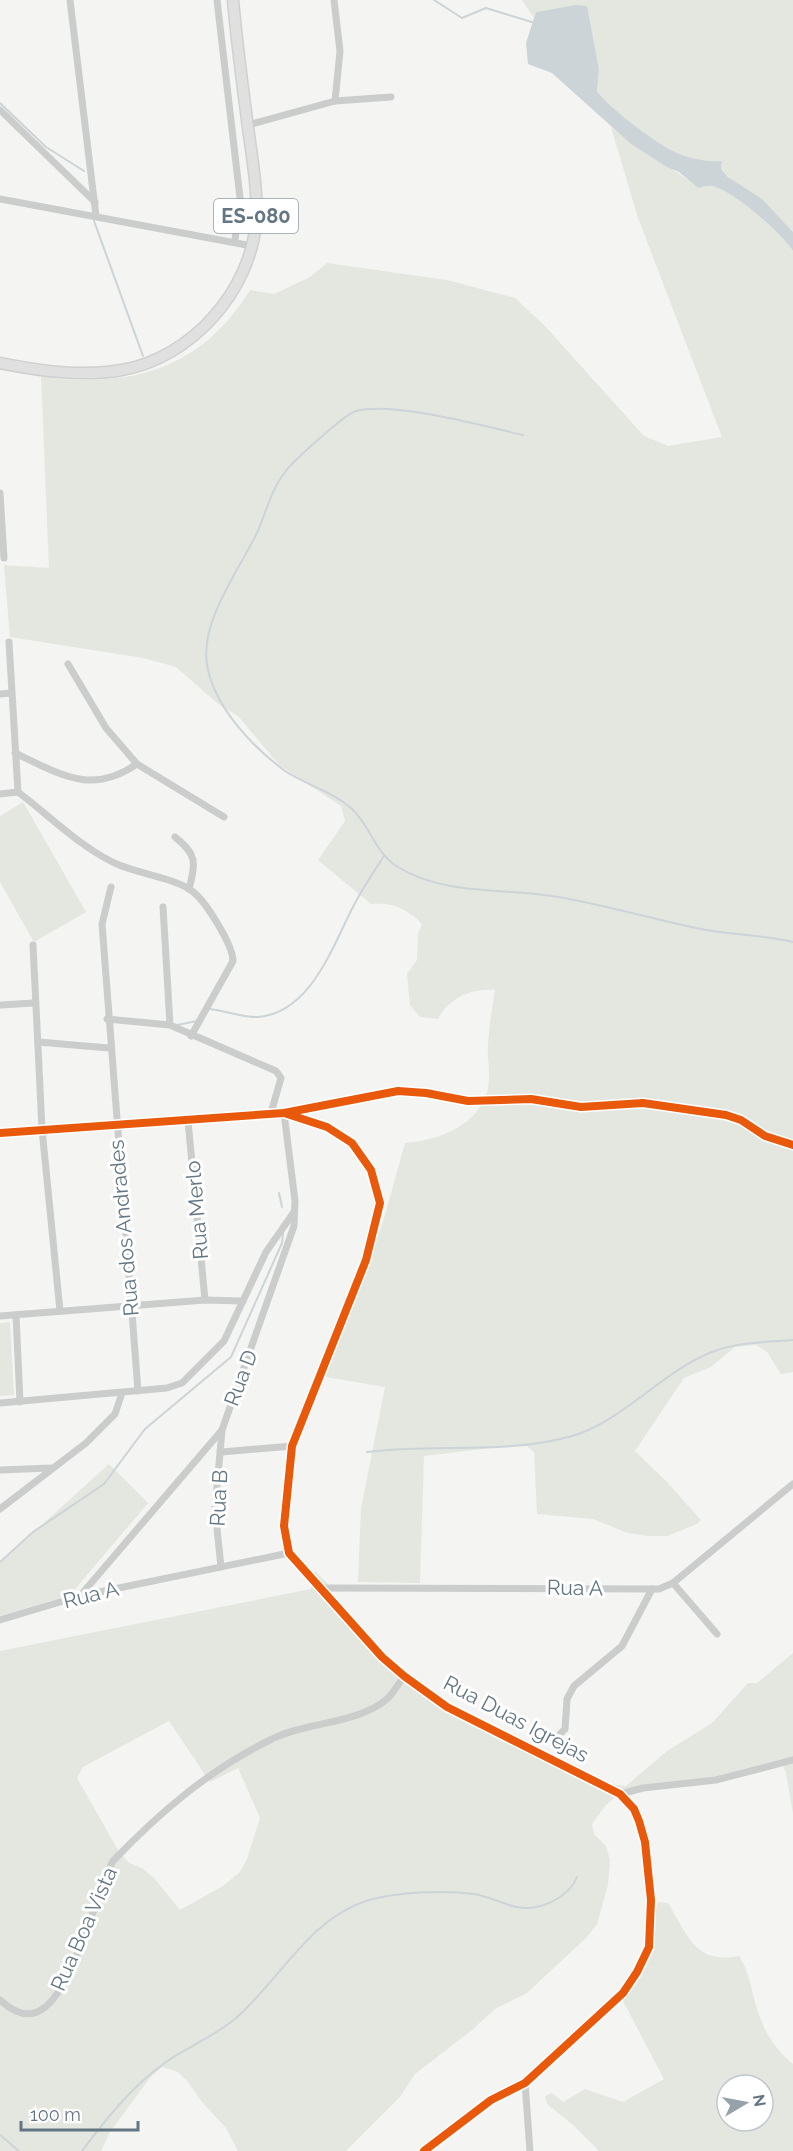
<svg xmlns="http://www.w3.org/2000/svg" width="793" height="2151" viewBox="0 0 793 2151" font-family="Raleway,sans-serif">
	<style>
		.green { fill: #e4e7e0; fill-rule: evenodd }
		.water { fill: #ccd4d7 }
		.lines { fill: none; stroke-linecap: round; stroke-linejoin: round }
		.stream { stroke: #ccd4d7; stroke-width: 2 }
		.primary-casing { stroke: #d0d0d0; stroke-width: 13 }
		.street { stroke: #cbcdcd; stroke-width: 7 }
		.primary { stroke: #e0e0e0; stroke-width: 10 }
		.cycleway-casing { stroke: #fff; stroke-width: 11 }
		.cycleway { stroke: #e8590c; stroke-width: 8 }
		.labels { text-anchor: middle; stroke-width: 6; stroke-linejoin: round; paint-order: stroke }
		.shield { fill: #fff; stroke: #929fa8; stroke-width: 1.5 }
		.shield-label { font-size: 20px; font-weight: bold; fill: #637682 }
		.street-label { font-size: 21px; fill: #637682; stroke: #fff }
	</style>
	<rect width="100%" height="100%" fill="#f4f4f2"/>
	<g class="green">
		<path d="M522 0H793V232C772 207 743 193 721 169L722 162C706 162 689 159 675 152 653 140 612 111 597 91L599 70 575 5 536 12 534 18Z"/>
		<path d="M611 127C639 151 671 165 698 188 703 187 708 185 712 186 732 190 782 233 793 251V1372L781 1374 767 1352 756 1345 735 1347 711 1367 684 1378 635 1451 665 1480 701 1520 697 1524 667 1536H648L628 1533 593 1519 537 1514 534 1452 524 1444 424 1456 420 1583 358 1582 361 1508 385 1387 326 1377 383 1222 405 1143C438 1141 480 1125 488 1088 491 1073 487 1060 488 1046 489 1027 492 1008 495 990 471 988 449 998 438 1019L420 1017 410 1005 407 974 417 960 418 934 422 924C409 910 391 901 371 904L318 860 345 821 341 806 280 766 238 716 218 704 176 667 143 658 10 637 4 565 49 568 41 377C132 388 200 370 250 290L274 294 310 277 327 263 447 280 515 298 545 326 644 436 668 446 722 437 638 218Z"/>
		<polygon points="23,802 86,912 34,942 0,882 0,816"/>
		<polygon points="10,1322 14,1395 0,1396 0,1323"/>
		<polygon points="109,1464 148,1503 70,1595 0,1616 0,1563"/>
		<path d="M315 1571 327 1583 344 1620 371 1650 428 1700 501 1741 562 1768 602 1783 626 1786 667 1751 712 1723 748 1683H757L793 1653V1814L786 1773 781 1761 728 1775 623 1791 606 1805 592 1824 594 1834 606 1846 610 1860 608 1885 597 1924 586 1938 527 1993 495 2009 472 2030 415 2074 400 2097 346 2151H238L226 2128 202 2102 187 2081 178 2072 162 2067 150 2078 110 2132 101 2151H0V1651L311 1589ZM169 1721 210 1782 238 1768 260 1818 247 1859 240 1872 223 1886 180 1910 154 1878 142 1868 129 1863 118 1850 77 1778 83 1767Z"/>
		<path d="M658 1902 668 1903C687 1934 695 1965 739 1956 750 1973 751 1990 757 2009 764 2032 775 2049 793 2064V2151H599L573 2125 547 2104 545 2096 552 2093 563 2102 585 2089 623 2102 664 2079 623 2001C640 1982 652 1960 655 1934 656 1923 653 1912 658 1902ZM727 2085H763V2121H727Z"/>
	</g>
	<path class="water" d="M575 5 587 6 599 70 597 91C610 109 656 143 677 153 691 159 707 162 722 161L721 169 728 177 762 199 793 232V251C782 233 732 190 712 186 708 185 703 187 698 188L679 172 667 167 631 144 552 73 528 64 526 43 536 12Z"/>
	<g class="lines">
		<g class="stream">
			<polyline points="434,0 462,18 486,8 535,23"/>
			<polyline points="0,103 46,147 84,171"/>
			<polyline points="94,221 143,356"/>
			<path d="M523 435C483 426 394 401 356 411 345 414 293 461 285 472 270 491 266 514 256 535 237 573 197 626 208 670 217 710 254 748 285 771 306 785 332 791 351 808 371 826 374 852 398 867 443 895 501 888 552 896 604 904 654 920 706 930 735 935 764 935 793 942"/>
			<path d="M209 1009C225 1010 242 1018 258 1017 311 1013 333 945 353 907 362 889 373 873 384 856"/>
			<polyline points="177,1025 197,1021"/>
			<polyline points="279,1193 282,1207"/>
			<path d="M367 1452C434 1443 507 1455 572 1436 625 1420 661 1372 712 1352 737 1342 766 1342 793 1340"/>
			<polyline points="0,1562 33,1532 104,1484 145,1429 231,1357 282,1243 283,1233"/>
			<polyline points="0,2135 19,2151"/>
			<path d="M82 2151C107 2118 131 2087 166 2062 188 2047 214 2036 235 2019 280 1980 309 1918 369 1900 397 1892 445 1890 474 1894 488 1896 502 1904 517 1907 540 1912 569 1897 577 1877"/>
		</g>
		<defs>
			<path id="primary" d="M0 363C40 371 82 377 122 370 191 358 251 291 256 221 258 193 253 164 249 135 243 90 237 45 233 0"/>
		</defs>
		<use href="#primary" class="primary-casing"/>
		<g class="street">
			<polyline points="70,0 96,216"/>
			<polyline points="217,0 240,198 235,240"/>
			<polyline points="334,0 340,51 335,101"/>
			<polyline points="0,110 95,202"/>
			<polyline points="248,125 335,101 391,97"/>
			<polyline points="0,199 252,246"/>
			<polyline points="0,493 4,558"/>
			<polyline points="9,642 18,792"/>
			<polyline points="68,664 106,728 137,764 224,817"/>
			<polyline points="0,694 11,693"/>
			<path d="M15 753C60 774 91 796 137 764"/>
			<path d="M0 794 18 792C50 816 82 849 119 865 138 873 177 879 192 891 205 900 233 945 233 961L191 1036"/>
			<path d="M175 837C197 855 196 861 189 889"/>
			<polyline points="111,887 102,924 138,1391"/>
			<polyline points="163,907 170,1025"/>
			<polyline points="33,945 42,1129 60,1311"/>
			<polyline points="0,1005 35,1003"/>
			<polyline points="107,1019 170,1025 276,1071 281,1078 271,1113"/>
			<polyline points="38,1042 109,1048"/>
			<polyline points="284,1113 327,1127 352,1143 371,1170 380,1203 366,1260 292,1446 284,1526 289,1553 382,1657 404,1676 447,1707 620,1794 634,1809 639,1821 645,1842 651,1900 649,1947 637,1972 623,1993 525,2083 491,2100 424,2151"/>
			<polyline points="188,1121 205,1300"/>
			<polyline points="0,1133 284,1113 398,1091 426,1093 468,1101 531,1099 581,1107 643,1103 726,1115 741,1120 765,1136 793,1145"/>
			<polyline points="16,1315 20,1402"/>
			<polyline points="0,1316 205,1300 243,1301"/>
			<polyline points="0,1403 167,1388 182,1383 224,1341 266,1252 294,1212"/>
			<polyline points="222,1452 292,1446"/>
			<polyline points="0,1470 51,1468"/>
			<polyline points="0,1509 86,1443 115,1414 122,1393"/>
			<polyline points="221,1567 215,1509 222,1430"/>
			<polyline points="673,1583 717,1634"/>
			<polyline points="320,1588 659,1589 673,1583 793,1484"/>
			<polyline points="80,1596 222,1430 294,1226 295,1201 284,1113"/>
			<polyline points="0,1620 80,1596 289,1553"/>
			<polyline points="527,1747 559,1735 565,1729 567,1699 574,1686 622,1646 652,1589"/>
			<polyline points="620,1794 643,1788 716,1780 793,1760"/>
			<path d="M0 2000C10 2009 23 2018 37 2012 72 1999 95 1894 113 1861 160 1812 210 1769 272 1739 305 1722 360 1724 388 1698 394 1692 399 1683 404 1676"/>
			<polyline points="525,2083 530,2151"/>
		</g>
		<use href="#primary" class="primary"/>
		<defs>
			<g id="cycleway">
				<polyline points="284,1113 327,1127 352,1143 371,1170 380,1203 366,1260 292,1446 284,1526 289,1553 382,1657 404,1676 447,1707 620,1794 634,1809 639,1821 645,1842 651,1900 649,1947 637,1972 623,1993 525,2083 491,2100 424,2151"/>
				<polyline points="0,1133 284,1113 398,1091 426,1093 468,1101 531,1099 581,1107 643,1103 726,1115 741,1120 765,1136 793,1145"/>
			</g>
		</defs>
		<use href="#cycleway" class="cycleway-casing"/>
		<use href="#cycleway" class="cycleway"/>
	</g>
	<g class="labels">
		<rect class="shield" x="214" y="199" width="84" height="34" rx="4.5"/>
		<g class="shield-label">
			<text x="256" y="223">ES-080</text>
		</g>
		<g class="street-label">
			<text transform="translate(197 1210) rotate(-95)" y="7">Rua Merlo</text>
			<text transform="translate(124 1228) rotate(-95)" y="7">Rua dos Andrades</text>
			<text transform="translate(241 1378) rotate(-69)" y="7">Rua D</text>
			<text transform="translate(219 1498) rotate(-87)" y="7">Rua B</text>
			<text transform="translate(575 1588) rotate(1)" y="7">Rua A</text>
			<text transform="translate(91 1595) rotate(-14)" y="7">Rua A</text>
			<text transform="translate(516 1719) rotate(28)" y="7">Rua Duas Igrejas</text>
			<text transform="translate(84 1929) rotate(-66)" y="7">Rua Boa Vista</text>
		</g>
	</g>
	<g transform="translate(745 2103) rotate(80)"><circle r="28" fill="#ffffff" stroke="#c1c8cd" stroke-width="1.5"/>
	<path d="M0-4.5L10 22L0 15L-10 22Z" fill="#96a2a9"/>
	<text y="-9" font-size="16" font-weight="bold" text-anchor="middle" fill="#637682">N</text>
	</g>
	<path d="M21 2121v9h117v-9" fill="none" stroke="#637682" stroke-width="3"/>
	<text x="30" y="2121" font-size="18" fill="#637682" stroke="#ffffff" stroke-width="4.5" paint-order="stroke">100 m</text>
</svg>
